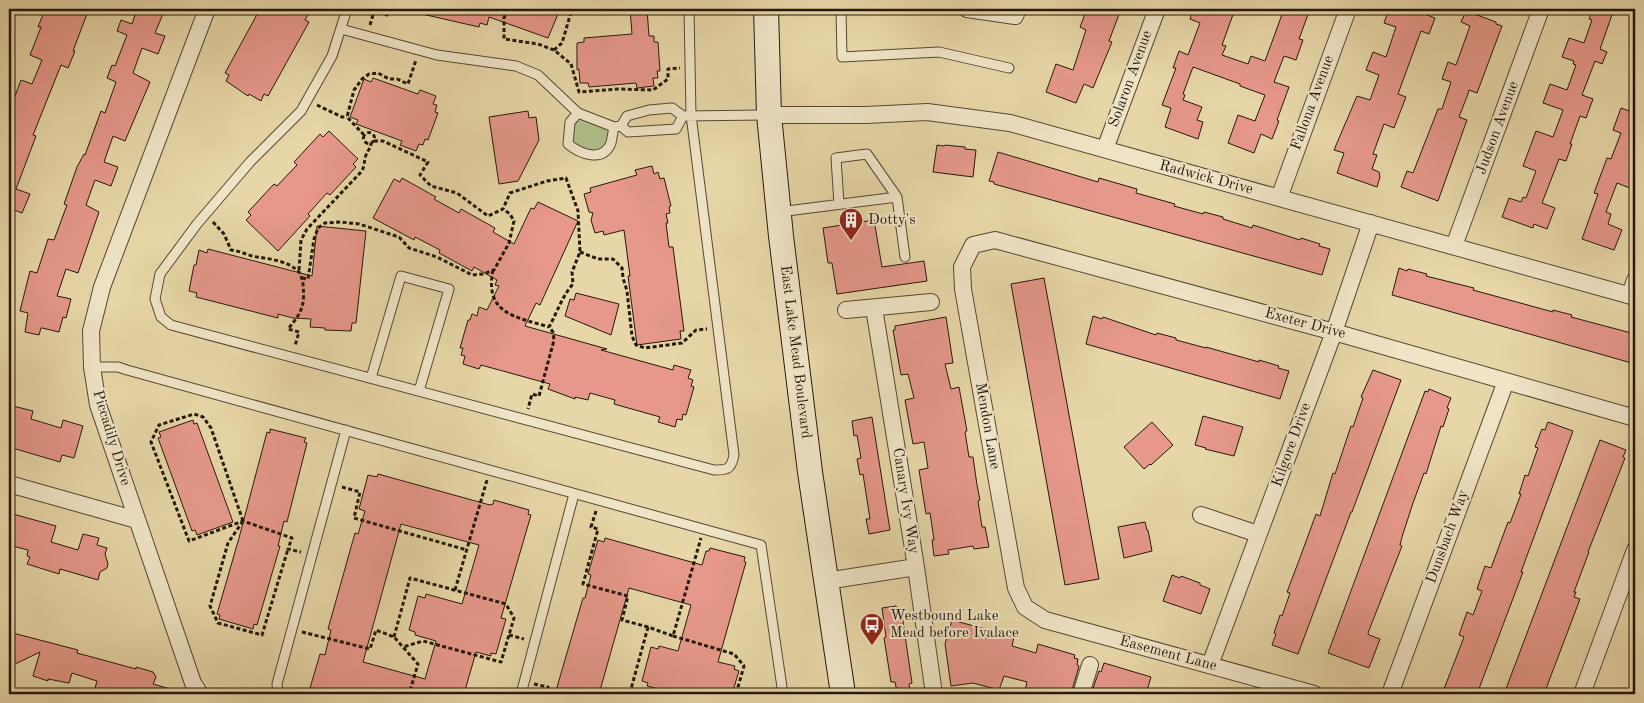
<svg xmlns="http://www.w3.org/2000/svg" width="1644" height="703" font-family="'Old Standard TT',serif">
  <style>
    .green { fill: #b0bf8c; stroke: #6a6c4c }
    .building { fill: #e6988a; stroke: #24190c; fill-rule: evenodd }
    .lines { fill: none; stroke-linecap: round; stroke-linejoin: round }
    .lane-casing { stroke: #554833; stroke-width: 11 }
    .street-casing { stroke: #554833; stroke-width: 18 }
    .secondary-casing { stroke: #24190c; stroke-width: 26 }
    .path { stroke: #24190c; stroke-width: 3; stroke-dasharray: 4 2.5; stroke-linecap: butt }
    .lane { stroke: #efe4c6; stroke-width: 9 }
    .street { stroke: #efe4c6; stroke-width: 16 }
    .secondary { stroke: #efe4c6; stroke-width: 24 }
    .labels { text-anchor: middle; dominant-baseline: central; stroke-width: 4; stroke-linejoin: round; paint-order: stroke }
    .street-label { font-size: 15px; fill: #24190c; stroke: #efe4c6 }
    .poi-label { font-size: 15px; fill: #24190c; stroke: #efe4c6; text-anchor: start }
  </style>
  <rect width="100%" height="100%" fill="#e7d6a7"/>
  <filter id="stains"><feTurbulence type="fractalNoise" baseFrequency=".004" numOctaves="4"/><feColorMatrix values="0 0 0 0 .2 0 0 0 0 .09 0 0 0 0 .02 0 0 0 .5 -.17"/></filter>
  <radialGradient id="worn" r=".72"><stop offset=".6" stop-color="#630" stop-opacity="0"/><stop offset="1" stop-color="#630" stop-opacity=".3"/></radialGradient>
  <!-- green -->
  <path class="green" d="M578,113L614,127L602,154L568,144V133Z"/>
  <!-- building -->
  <path class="building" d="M53,9H74L87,14L73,51H75L68,68L61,65L33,135L36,136L16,189L30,194L22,213L9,208V112L21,80L32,84L42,60L30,55L41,27H38L44,12L51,14Z
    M137,9H165L155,33L165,36L158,54L142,48L133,73L150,82L125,141L113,136L104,162L118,167L111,186L95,180L86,205L99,212L78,273L66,269L57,296L71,299L66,318L63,317L59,332L42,328H41L39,335L25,332L28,313L20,311L30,271L37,273L48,239L54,240L67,205L64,204L77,167L84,154L85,155L101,111L105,113L116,82L107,78L112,65L115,66L127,35L117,31L121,20L132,24Z
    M260,9H301L309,13L305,20L309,22L268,96L264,94L261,101L249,94L248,96L226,81L229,75L225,73Z
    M422,9H553L552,12L558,14L548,38L489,17L487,25L480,23L479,27L422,14Z
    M630,9H647L649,36H654V42H658L660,71H657L658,78H653L654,86L637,88L636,83L589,87L588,83H580L579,69L577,70V43L584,42V38L632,34Z
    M1087,9H1121L1109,41L1112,42L1093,88L1084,84L1076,103L1046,92L1056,64L1073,70L1086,30L1080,27Z
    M1194,9H1235L1222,45L1226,46L1222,55L1248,64L1251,56L1265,61L1284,9H1310L1299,39L1303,40L1296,60L1284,56L1274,82L1289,87L1277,120L1279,121L1272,139L1261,134L1254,153L1228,143L1238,115L1255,121L1265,95L1240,86V84L1193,67L1183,94L1185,95L1183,100L1202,107L1197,120L1203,122L1198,139L1165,127L1171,108L1162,105L1176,68H1173L1179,51L1188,55L1200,23L1190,19Z
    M1389,9H1430L1427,15L1435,18L1429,34L1421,31L1398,94L1406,97L1394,128L1384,124L1373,154L1377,155L1372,169L1379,172L1380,177L1377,187L1337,173L1344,153L1334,150L1357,96L1370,100L1379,75L1366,70L1373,52L1386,57L1396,27L1384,23Z
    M1593,9H1614L1600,49L1607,52L1602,64L1595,61L1582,95L1593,99L1586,118L1580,116L1570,144H1572L1566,161L1559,159L1542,203L1555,208L1547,229L1534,224L1533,228L1502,217L1509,198L1521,202L1523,197L1526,198L1536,171L1523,166L1536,131L1553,137L1563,110L1543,103L1550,84L1567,90L1576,65L1573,64L1574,61L1562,57L1569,38L1584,43L1592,20L1589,19Z
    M1466,11L1496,22V24L1502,26L1477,93L1469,90L1468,94L1459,117L1467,120L1438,201L1401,187L1407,171L1413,173L1438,109H1442L1451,82L1442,79L1448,62L1456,65L1470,26L1461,22Z
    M373,78L418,94L420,90L436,96L433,104L437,105L435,112L438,113L428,140L425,139L423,145L419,144L416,151L400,145L402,141L356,124L358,120L350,117L364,79L371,82Z
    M1621,108L1635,113V190L1617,183L1606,212L1611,214L1608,224L1622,230L1614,250L1582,239L1598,194L1594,193L1607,158L1611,159L1621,133L1613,130Z
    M528,111L529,118L536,117L539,140L518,181L499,184L489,117Z
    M329,131L358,159L353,164L356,167L330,195L327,193L308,214L310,216L278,251L246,220L251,215L248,212L274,184L277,186L297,165L294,162L320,134L323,137Z
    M937,145L944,146L945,145L965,147V149L976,150L973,177L933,172Z
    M998,152L1098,182L1099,178L1137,189L1136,193L1175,204L1174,206L1203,214L1204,212L1223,217V219L1252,228L1253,225L1300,240L1301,238L1320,244L1319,246L1330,249L1322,275L994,184V182L989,181Z
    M652,166L654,174L658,172L660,179L664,178L671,206L669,207L670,213L666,214L668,223H666L669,247H673L684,331H680L681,339L637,345L628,276H630L624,230L604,235L603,231L595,233L591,220L593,213L589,212L584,194L591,192L590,188L637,175L635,170Z
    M402,178L436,197L434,199L459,213L461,209L495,228L493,232L514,244L531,208L534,209L538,202L578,221L540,305L536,303L525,326L607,349L601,350L673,370L674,365L691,370L688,378L693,380L691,386L694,387L686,415L683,414L682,420L677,419L675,427L658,422L660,417L614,404L615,400L590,393L588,400L575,397V399L548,389L550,384L481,365L479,369L463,364L465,356L461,355L463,348H460L468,320H470L472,314L477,316L479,307L487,310L499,286L495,285L497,280L474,267L472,271L439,253L440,250L415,237L414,240L373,218L394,179L400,182Z
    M874,220L882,267L924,261L927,281L837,294L832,263H828L823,228Z
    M317,226L366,231L356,323H352L351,331L325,330V328L310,327L311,319L293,318L278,314V318L196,297L197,293L189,291L194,265H196L199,250L207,253L208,249L312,276Z
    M1399,268L1407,271L1408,269L1427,274L1426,276L1474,288L1473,290L1553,312V310L1572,315L1571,317L1635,334V364L1392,295Z
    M1044,278L1099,579L1065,585L1011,284Z
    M576,293L619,304L611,335L565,316L570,299L574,300Z
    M1093,316L1102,319L1103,317L1156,335L1157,333L1176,338V340L1206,348V347L1259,362V360L1279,366L1278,368L1289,371L1280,399L1086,344Z
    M946,317L953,363L945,364L951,389L959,387L967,431L965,432L969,457H973L977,485L980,500L978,501L982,527H985L989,547L974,549L973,546L948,550L949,554L934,556L932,540H934L930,513L926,514L919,470L928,468L924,442L913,444L905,400L914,398L908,374L901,375L893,330H895V326Z
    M1373,370L1401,380L1352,512H1351L1298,654L1272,645L1276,634L1274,633L1280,615L1282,616L1290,593L1287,592L1301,555L1316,514L1320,516L1333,473L1335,474L1351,426L1353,427L1363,398L1361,397Z
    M1429,389L1451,398L1447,408L1449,409L1443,427L1441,426L1426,474L1424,473L1413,503L1402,537L1400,545L1402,546L1368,633L1369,635L1380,639L1369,668L1328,653L1425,391L1428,392Z
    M13,406L33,411L31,419L61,428L63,420L83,426L74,458L62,455L60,462L9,447V422Z
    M1203,416L1243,427L1234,456L1205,449L1206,448L1195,445Z
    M872,417L890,530L869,534L866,519H870L863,474L860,475L857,459L861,458L857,435L854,436L852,421Z
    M193,420L194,424L197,423L233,522L197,535L195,530L192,531L158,438L161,437L159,432Z
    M1152,422L1173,445L1151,465L1150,464L1144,469L1124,447Z
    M1548,422L1573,431L1521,572H1523L1477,694H1458L1444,689L1464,637L1459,635L1467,612L1473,615L1482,591L1477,589L1485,566L1491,568L1508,522L1510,523L1521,494H1519L1525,475L1528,476L1538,448L1535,447L1542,429L1545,430Z
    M270,429L306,438L304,442L307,443L287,522L284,521L278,546H280L257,625L254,624L253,629L219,619L220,615L217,614L239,538L267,432L270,433Z
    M1600,440L1626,450L1623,457L1625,458L1588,552H1589L1574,592H1576L1574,597L1580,599L1544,694H1504Z
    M378,474L490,505L493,504L494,500L529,510L528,514L531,515L501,618L506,619L496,654L491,653V656L476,652L464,694H323L316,692V690L310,688L320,654L325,655L331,630L328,629L355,533L358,534L365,511L359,509L368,475L377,477ZM401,524L479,545L462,604L426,594L425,598L418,596L409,630L415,632V635L436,641L425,679L363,662Z
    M13,514L56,526L51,542L78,550L83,534L99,538L97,545L107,548L105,554L108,564L107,568L100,572L98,580L60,569L59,574L27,564L30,557L27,556L28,550L9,545V520L11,521Z
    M1145,522L1147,530H1148L1152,551L1124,558L1118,527Z
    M605,538L702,565L706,551H709L710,548L745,557L744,561L746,562L718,662L735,666L734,669L739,671L732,694H678L647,686L648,683L642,681L651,647L658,649L659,646L678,651L691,605L629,588L599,694H555L583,598H585L591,575L588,574L598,540L604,542Z
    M1172,575L1180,578L1181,576L1200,583V585L1210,589L1201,614L1163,601Z
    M896,606L897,608H901L912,683L909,684L910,690L897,692L895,682H891L884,638L886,637L882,608Z
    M952,620L1014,637L1012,646L1036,653L1038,644L1075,655L1074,658L1078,659L1077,665L1079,666L1071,694H1024L1027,682L1004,676L999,690L973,683L951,686L945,644Z
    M9,632L78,650L77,653L136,669V667L153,672L156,677L153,684L177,691L176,694H101L94,692L97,681L72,673L69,683L48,679V681L33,676L40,652L9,667Z
    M1104,663L1151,677L1146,694H1091L1099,671L1101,672Z"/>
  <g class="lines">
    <defs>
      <path id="lane" d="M347,9L332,56L301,111L250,162L197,224L160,274L155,299L161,317L171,325L714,470C727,470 731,470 734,455L691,115L689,9
        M841,9L842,57L939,52L1009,68
        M341,29L437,55L516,66L538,75L578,113L614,127L621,126
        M578,113L570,122L568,144C580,154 603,163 611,143C612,138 613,132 614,127
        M621,126L627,116L649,110L672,108L683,116L769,115
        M621,126L628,132L676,129L683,116
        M839,204L836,158L867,154L897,197
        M779,212L897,197L905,257
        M92,367H118L127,370L761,545L783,694
        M371,378L401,276L449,289L419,391
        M278,694L277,684L346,430
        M521,694L574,494"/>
      <path id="street" d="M967,9L1015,16L1018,9
        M769,115H866L927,112L1010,123L1635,297
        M1105,149L1157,9
        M1279,198L1348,9
        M1454,246L1541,9
        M1630,295L1635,280
        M874,308L916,567L934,694
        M846,310L931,302
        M9,484L137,520
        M1201,515L1258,534
        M826,581L916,567
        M1210,665L1334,332L1371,223
        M200,694L193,683L98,405L92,367L91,331L102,287L207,9
        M1081,694L1090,665
        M1314,694L1045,620L1025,607L1016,588L963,289L962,267L973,245L995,240L1334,332L1635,418
        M1390,694L1506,381
        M1582,694L1635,550"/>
      <path id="secondary" d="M766,9L769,115L781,236L810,472L843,694"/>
    </defs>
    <!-- lane casing -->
    <use href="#lane" class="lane-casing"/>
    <!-- street casing -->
    <use href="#street" class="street-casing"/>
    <!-- secondary casing -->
    <use href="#secondary" class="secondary-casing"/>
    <!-- path -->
    <path class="path" d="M507,9L504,18V39L538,44L554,50L571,64L579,92L618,89L653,90L668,79V69L680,68
      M370,25L374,11L387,15V9
      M554,50L562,43L572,9
      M317,105L342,117H347
      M363.5 138a5.5 5.5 0 1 1 11 0a5.5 5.5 0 1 1-11 0Z
      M364,135L347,117L354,90L362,79L369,74L378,73L389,79H397L408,84L416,60
      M374,141H383L428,162L420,175L431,186L457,193L488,216L503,209L510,193L547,181L566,178L578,211L580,252L572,272L573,284C562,296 557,313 549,327L553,332L554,340L539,396L532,394L528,409
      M213,222L224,234L231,250C241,251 249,256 257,257C271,259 286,261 297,270C301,273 302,279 303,284C305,306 302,312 288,329L299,332L295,346
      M580,252L598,259H613L622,268L623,278L627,291L632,336L636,345L645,348L682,343L696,330L707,329
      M299,270L301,240L307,229L362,171C365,164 364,160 366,155C368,149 371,149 371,143
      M493,270C484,314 516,317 549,327
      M302,278L308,279L314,239L318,228L325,223L341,222L359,224L399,237L409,248L437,257L472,275L483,274L494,270L509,243L514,221L510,214L503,209
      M342,487L360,492L354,518L467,550
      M596,511L591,527L598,529L583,584L628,596L622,620L648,627L673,636L701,538
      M243,521L211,428L203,417L194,414L159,425L151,442L189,541L243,521L292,538L288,549L301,552
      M243,521L228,543L210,606L218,623L262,635L288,549
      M455,590L487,480
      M648,627L631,689L650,694
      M302,632L370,649L376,630L394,637L418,664L409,694
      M509,635L524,639
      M673,636L734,654L744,666L736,694
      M394,637L410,578L506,604L514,618L501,662L423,641L403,647
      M534,684L548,687L549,694"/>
    <!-- lane -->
    <use href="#lane" class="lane"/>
    <!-- street -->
    <use href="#street" class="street"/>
    <!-- secondary -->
    <use href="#secondary" class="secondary"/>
  </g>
  <!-- icons -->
  <defs>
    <symbol id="building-pin" viewBox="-11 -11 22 30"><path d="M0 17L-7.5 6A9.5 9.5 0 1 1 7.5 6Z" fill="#8f2418" stroke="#efe4c6"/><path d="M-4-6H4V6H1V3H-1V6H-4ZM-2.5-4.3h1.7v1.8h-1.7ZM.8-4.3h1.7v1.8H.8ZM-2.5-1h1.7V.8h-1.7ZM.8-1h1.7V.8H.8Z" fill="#fff"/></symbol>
    <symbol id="bus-pin" viewBox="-11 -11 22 30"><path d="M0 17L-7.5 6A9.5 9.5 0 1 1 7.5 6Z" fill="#8f2418" stroke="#efe4c6"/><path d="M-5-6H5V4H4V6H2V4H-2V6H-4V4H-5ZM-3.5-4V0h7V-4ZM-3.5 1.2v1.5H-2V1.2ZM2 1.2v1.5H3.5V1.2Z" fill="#fff"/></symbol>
  </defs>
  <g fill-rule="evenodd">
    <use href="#building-pin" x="837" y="206" width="28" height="38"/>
    <use href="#bus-pin" x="858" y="611" width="28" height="38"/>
  </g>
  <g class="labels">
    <!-- street labels -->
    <g class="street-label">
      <text transform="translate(1131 79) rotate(-70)">Solaron Avenue</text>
      <text transform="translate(1313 103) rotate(-70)">Fallona Avenue</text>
      <text transform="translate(1498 128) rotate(-70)">Judson Avenue</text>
      <text transform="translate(1206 178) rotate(15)">Radwick Drive</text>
      <text transform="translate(1305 324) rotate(15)">Exeter Drive</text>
      <text transform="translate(795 352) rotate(83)">East Lake Mead Boulevard</text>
      <text transform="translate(987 426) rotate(80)">Mendon Lane</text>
      <text transform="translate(111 438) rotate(73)">Piccadily Drive</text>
      <text transform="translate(1292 445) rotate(-70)">Kilgore Drive</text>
      <text transform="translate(905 501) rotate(81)">Canary Ivy Way</text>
      <text transform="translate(1448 537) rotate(-70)">Dunsbach Way</text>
      <text transform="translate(1168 654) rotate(15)">Easement Lane</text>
    </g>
    <!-- poi labels -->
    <g class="poi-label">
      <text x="868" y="220">Dotty's</text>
      <text x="890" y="616">Westbound Lake<tspan x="890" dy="17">Mead before Ivalace</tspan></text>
    </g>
  </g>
  <!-- margin -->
  <rect width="1644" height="703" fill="none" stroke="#e7d6a7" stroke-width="30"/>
  <rect x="10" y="10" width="1624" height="683" fill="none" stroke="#24190c" stroke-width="2.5"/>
  <rect x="15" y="15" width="1614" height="673" fill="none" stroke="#24190c"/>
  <rect width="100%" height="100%" filter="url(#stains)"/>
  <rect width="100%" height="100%" fill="url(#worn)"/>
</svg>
